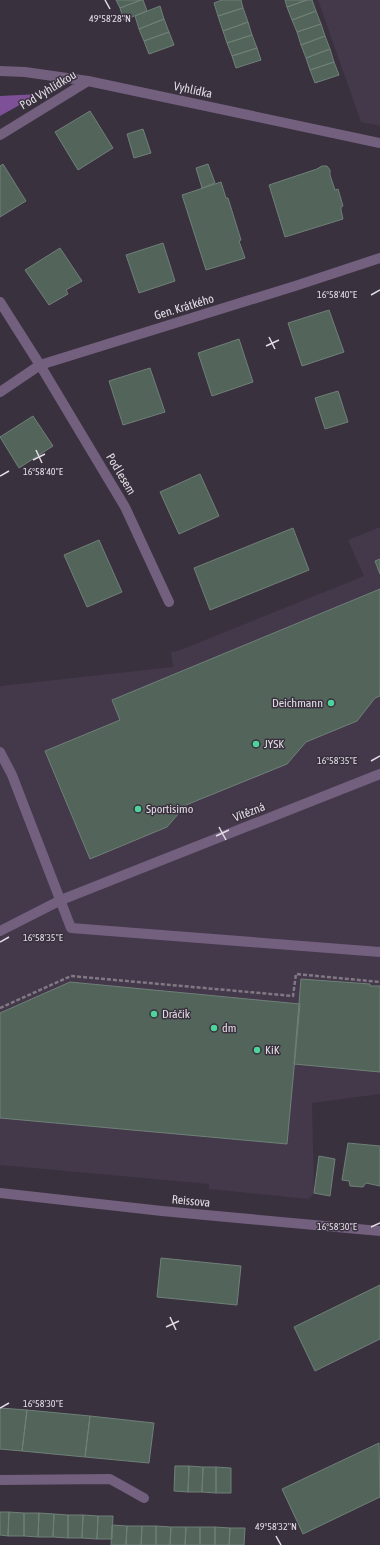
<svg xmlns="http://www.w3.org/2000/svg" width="380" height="1545" font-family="'Asap Condensed',sans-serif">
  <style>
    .built { fill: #44384b }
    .forest { fill: #7e5097 }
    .building { fill: #53645b; stroke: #6f8077 }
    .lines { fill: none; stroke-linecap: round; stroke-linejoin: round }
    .path { stroke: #807984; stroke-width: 2.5; stroke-dasharray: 4 2; stroke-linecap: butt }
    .minor { stroke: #735f7e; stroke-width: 10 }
    .ticks { fill: none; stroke: #e1dce4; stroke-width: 1.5 }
    .poi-dot { fill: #4cd49b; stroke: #39313e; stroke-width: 1.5 }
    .labels { text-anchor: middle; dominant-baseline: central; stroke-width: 3; stroke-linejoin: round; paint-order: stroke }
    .street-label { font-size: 12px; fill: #e1dce4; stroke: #39313e }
    .poi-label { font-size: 12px; fill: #e1dce4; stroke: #39313e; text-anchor: start }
    .ticks-label { font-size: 10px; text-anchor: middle; fill: #e1dce4; stroke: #39313e; stroke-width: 3; stroke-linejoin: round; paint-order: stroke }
  </style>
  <rect width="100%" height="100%" fill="#39313e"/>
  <!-- built -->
  <path class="built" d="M318,0H380V126L361,122Z
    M380,527V1094L312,1103L314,1194L308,1199L209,1189V1184L0,1165V686L173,667L171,652L178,651L364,576L348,540Z"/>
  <!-- forest -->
  <path class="forest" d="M39,94L0,116V96Z"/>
  <!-- building -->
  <path class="building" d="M116,0H141L120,8Z
    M141,0H143L147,11L124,20L120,8Z
    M222,0H241L243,8L218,16L214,3Z
    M285,0H307L287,7Z
    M307,0H312L316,11L292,20L287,7Z
    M160,6L164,19L139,29L135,16Z
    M243,8L248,22L223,31L218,16Z
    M316,11L321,24L297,32L292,20Z
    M164,19L169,32L144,41L139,29Z
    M248,22L252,35L227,43L223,31Z
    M321,24L325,36L301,45L297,32Z
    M169,32L174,45L149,54L144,41Z
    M252,35L257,48L232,56L227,43Z
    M325,36L330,49L306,58L301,45Z
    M257,48L261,60L236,68L232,56Z
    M330,49L334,62L310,70L306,58Z
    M334,62L339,75L315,83L310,70Z
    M90,111L113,148L78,170L55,132Z
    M143,129L151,153L134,158L127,134Z
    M3,164L26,201L0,217V166Z
    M208,164L215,183L202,188L196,168Z
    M322,166H327L330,170V175L335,190L338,189L343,206L341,207V210L343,219L285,237L269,185L317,169Z
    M221,182L226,198H228L241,240L239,241L245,258L206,270L182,195Z
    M163,243L175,281L139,293L126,255Z
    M60,248L82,281L66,290L68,294L49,305L25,270Z
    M329,310L344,352L302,366L288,323Z
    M239,339L253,382L212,396L198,353Z
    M150,368L165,412L123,425L109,381Z
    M338,391L348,422L325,429L315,398Z
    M33,416L53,446L19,468L0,437Z
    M200,474L219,516L179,534L160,492Z
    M293,528L309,570L210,610L194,568Z
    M99,540L122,592L87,607L64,555Z
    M380,559V574L375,561Z
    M380,589V696L375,698L357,721L306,742L287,764L186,805L167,827L90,859L45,751L120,720L112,700Z
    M301,979L370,984V986H380V1072L294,1064Z
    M70,982L300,1004L287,1144L0,1118V1013Z
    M348,1143L380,1146V1186L366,1183L363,1187L350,1186L349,1181L342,1180Z
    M319,1156L335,1159L330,1196L314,1193Z
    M161,1258L241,1266L237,1305L157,1297Z
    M380,1285V1339L315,1371L294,1327Z
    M0,1408L27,1410L22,1451L0,1449Z
    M27,1410L90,1416L85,1457L22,1451Z
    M90,1416L154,1423L149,1463L85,1457Z
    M379,1443L380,1497L303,1534L282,1489Z
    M175,1466H189L188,1492L174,1491Z
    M189,1466L203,1467L202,1492H188Z
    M203,1467H216V1493L202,1492Z
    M216,1467L231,1468V1493H216Z
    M0,1512H9L8,1536L0,1535Z
    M9,1512L24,1513V1536H8Z
    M24,1513H39L38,1537L24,1536Z
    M39,1513L54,1514L53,1537H38Z
    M54,1514L68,1515V1538L53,1537Z
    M68,1515H83L82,1538H68Z
    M83,1515L98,1516L97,1539L82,1538Z
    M98,1516H113L112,1539H97Z
    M112,1525L127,1526L126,1545H111Z
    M127,1526H142L141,1545H126Z
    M142,1526H156V1545H141Z
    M156,1526L171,1527L170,1545H156Z
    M171,1527H186L185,1545H170Z
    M186,1527H200V1545H185Z
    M200,1527H215V1545H200Z
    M215,1527L230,1528L229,1545H215Z
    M230,1528H245L244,1545H229Z"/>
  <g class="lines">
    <!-- path -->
    <path class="path" d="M0,1008L71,976L293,996L296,974L380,982"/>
    <!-- minor -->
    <path class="minor" d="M0,71L25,72L88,81L380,143
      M0,135L88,81
      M0,302L40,365L125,507L169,602
      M0,392L40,365L295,286L380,258
      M0,752L12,775L71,928L380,952
      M0,931L61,900L380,774
      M0,1193L162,1211L380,1231
      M0,1480L110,1479L144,1498"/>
  </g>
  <!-- ticks -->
  <path class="ticks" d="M105,0L110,9M371,295L380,290M269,337L275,349M266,346L279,340M36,450L42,463M33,460L45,454M0,476L9,471M371,761L380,756M219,827L226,840M216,836L229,830M0,942L9,937M371,1227L380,1223M170,1317L176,1330M166,1327L179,1321M0,1408L9,1403M276,1536L281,1545"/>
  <!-- markers -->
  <g class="poi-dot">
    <circle cx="331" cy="703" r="4"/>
    <circle cx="256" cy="744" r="4"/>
    <circle cx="138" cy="809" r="4"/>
    <circle cx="154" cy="1014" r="4"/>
    <circle cx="214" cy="1028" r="4"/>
    <circle cx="257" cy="1050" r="4"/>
  </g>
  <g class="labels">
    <!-- street labels -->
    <g class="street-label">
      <text transform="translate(48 90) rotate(-31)">Pod Vyhlídkou</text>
      <text transform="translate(193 90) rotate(12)">Vyhlídka</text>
      <text transform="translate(184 307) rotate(-17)">Gen. Krátkého</text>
      <text transform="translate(121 474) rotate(59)">Pod lesem</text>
      <text transform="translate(249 812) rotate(-21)">Vítězná</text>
      <text transform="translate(191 1201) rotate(5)">Reissova</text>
    </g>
    <!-- poi labels -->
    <g class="poi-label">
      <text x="323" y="703" text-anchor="end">Deichmann</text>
      <text x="264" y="744">JYSK</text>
      <text x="146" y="809">Sportisimo</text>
      <text x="162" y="1014">Dráčik</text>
      <text x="222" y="1028">dm</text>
      <text x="265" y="1050">KiK</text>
    </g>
  </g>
  <g class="ticks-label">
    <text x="110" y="22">49°58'28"N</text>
    <text x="337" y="298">16°58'40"E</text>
    <text x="43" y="475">16°58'40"E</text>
    <text x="337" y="764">16°58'35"E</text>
    <text x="43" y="941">16°58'35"E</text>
    <text x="337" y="1230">16°58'30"E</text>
    <text x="43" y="1407">16°58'30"E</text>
    <text x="276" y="1530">49°58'32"N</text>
  </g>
</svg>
